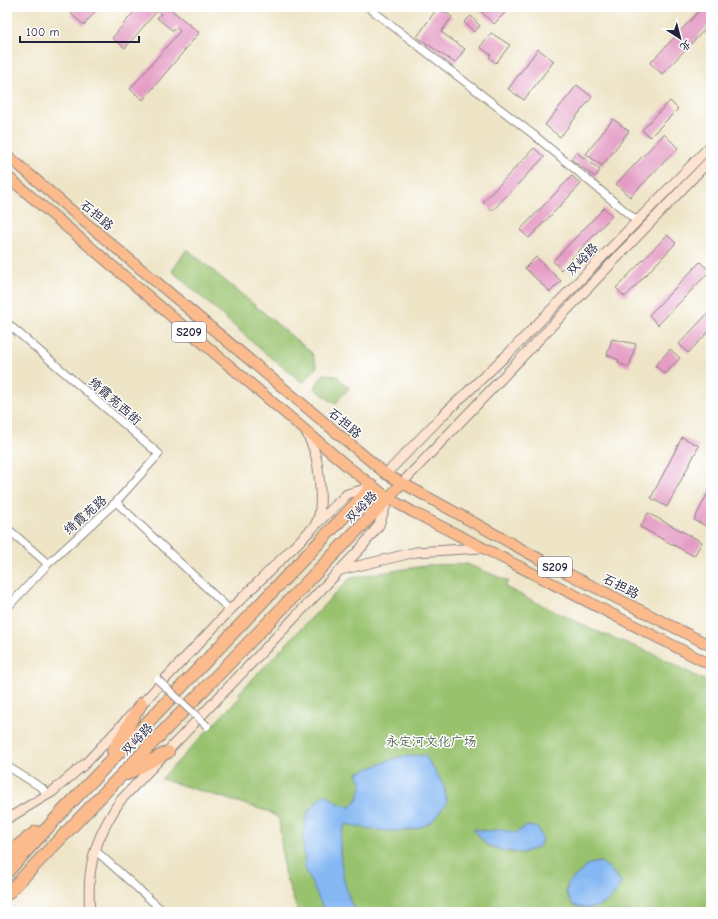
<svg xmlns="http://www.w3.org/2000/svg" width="718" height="919" font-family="'Comic Neue','LXGW WenKai TC',sans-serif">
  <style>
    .green { fill: #99c26e; stroke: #5e7254 }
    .water { fill: #85b8f3; stroke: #546d97 }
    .building { fill: #e49bc4 }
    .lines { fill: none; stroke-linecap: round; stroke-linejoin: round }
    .street-casing { stroke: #888380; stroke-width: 9 }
    .secondary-casing { stroke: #888380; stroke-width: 11 }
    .primary-casing { stroke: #888380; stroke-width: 12 }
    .highway-casing { stroke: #888380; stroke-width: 14 }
    .street { stroke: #fff; stroke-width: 7 }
    .secondary { stroke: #fde4d1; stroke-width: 9 }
    .primary { stroke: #fbbb8d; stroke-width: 10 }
    .highway { stroke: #fbbb8d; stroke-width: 12 }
    .street-bridge-casing { stroke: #888380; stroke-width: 9; stroke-linecap: butt }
    .street-bridge { stroke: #fff; stroke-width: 7 }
    .labels { text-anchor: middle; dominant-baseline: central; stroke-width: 3; stroke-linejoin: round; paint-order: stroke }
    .shield { fill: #fff; stroke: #646476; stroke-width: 1 }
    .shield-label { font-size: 12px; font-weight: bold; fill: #22223b }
    .street-label { font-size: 13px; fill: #22223b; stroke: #fff }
    .park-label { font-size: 13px; fill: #52624f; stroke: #fff }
  </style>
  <rect width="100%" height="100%" fill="#fff"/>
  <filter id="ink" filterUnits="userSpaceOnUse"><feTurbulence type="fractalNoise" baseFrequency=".025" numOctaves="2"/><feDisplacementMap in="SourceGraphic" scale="8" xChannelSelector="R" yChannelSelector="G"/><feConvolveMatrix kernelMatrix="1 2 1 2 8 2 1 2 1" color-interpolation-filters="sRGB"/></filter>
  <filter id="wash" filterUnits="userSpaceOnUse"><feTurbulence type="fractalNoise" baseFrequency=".012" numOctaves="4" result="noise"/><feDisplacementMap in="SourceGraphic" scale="16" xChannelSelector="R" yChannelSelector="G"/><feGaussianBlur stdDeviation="0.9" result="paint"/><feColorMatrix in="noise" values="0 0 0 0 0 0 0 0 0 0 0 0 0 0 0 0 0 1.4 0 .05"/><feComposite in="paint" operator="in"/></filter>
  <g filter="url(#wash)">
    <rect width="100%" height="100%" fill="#eee4c6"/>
    <!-- green -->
    <path class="green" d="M187,249L312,353L317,367L303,383L265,353L172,271Z
      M324,374L337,376L349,388L335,404L314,388Z
      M467,564L508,581L505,587L593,630L654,654L711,684V912H298L284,872L279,819L270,812L161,779L241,696L239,693L350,578L430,565Z"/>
    <!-- water -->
    <path class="water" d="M425,755L444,786L447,803C442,808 438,815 433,820C410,839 371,829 345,824C344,828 342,832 341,836C337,852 346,900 356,912H327L321,904L305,868L303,835L308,812L325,793L337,803L351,807L358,798L362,784L357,773L399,757Z
      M527,826L538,828L542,839L539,847L522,853L504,851L487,845L473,829L489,831L501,829L515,833Z
      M601,862L610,869L621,883C611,904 595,913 573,905L566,893L568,883L589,864Z"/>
    <g id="blocks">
      <!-- building -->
      <path class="building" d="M78,7H99L84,25L71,14Z
        M138,7H168L199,33L143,100L130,89L180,31L176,27L173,31L157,18L161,14L157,11L125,48L112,38Z
        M438,7L452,17L441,32L465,49L455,63L417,37Z
        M476,7H511L494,24Z
        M703,7H707L711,11V23L662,74L650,63Z
        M471,16L480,26L474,32L464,22Z
        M491,33L510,45L496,63L489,57L491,55L480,47Z
        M538,49L554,61L524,100L508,89Z
        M577,85L592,97L560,137L545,125Z
        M670,101L678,109L650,137L642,130Z
        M613,119L629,131L602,166L586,154Z
        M664,134L678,148L630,197L616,184Z
        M534,148L544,157L492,211L483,202Z
        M576,152L600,170L595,177L571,159Z
        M572,176L581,184L529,238L520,230Z
        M604,208L612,216L561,270L553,261Z
        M667,235L676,243L625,297L616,288Z
        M536,257L561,281L550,292L525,268Z
        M700,262L710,271L658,325L649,315Z
        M711,310V329L688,353L679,344Z
        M612,339L636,344L629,367L618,363L619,360L607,355Z
        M670,349L680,358L665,374L655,366Z
        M682,437L699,446L667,507L651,498Z
        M711,487V522L708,527L694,520Z
        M648,513L702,542L694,556L640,527Z"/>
    </g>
  </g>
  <g filter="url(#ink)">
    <use href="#blocks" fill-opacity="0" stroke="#888380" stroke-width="1"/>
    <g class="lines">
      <defs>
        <path id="street" d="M368,7L534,135L637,221
          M7,323L159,454L116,502
          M7,528L48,564L116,502L230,610
          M7,608L48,564
          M7,766L42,788L48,795
          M95,850L164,912"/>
        <path id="secondary" d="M306,431C309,439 314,448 316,457C319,471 324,511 316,523
          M386,474L442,416L513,349L711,145
          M402,483L711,159
          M341,570L416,552L481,548
          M7,819L52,792L87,762L230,610L347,494L372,487
          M90,912C86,866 95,839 120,801L361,548L379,525L388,499"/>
        <path id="primary" d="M7,155L86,223L386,474L543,561L711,646
          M7,176L347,466L388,498L413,512L711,665
          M388,498L402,483"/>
        <path id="highway" d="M113,751L141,704
          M127,774L168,752
          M7,854L36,832
          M7,872L61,813L372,487
          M7,894L388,498"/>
      </defs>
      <!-- street casing -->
      <use href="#street" class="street-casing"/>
      <!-- secondary casing -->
      <use href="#secondary" class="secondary-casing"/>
      <!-- primary casing -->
      <use href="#primary" class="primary-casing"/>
      <!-- highway casing -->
      <use href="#highway" class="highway-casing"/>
      <!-- street -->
      <use href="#street" class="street"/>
      <!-- secondary -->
      <use href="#secondary" class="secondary"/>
      <!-- primary -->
      <use href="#primary" class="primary"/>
      <!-- highway -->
      <use href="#highway" class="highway"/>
      <defs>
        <path id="street-bridge" d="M158,680L207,726"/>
      </defs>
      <!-- street-bridge casing -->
      <use href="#street-bridge" class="street-bridge-casing"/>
      <!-- street-bridge -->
      <use href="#street-bridge" class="street-bridge"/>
    </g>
  </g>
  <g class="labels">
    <!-- shield labels -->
    <g class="shield">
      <rect x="172" y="322" width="34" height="20" rx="3"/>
      <rect x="538" y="557" width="34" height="20" rx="3"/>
    </g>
    <g class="shield-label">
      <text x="189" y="332">S209</text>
      <text x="555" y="567">S209</text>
    </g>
    <!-- street labels -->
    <g class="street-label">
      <text transform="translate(97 215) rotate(40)">石担路</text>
      <text transform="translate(582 259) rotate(-46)">双峪路</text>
      <text transform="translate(115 401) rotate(41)">绮霞苑西街</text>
      <text transform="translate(345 423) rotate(40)">石担路</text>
      <text transform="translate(361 507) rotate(-45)">双峪路</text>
      <text transform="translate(85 515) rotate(-41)">绮霞苑路</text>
      <text transform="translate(621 586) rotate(27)">石担路</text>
      <text transform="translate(137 739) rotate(-46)">双峪路</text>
    </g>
    <!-- park labels -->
    <g class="park-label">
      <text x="431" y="741">永定河文化广场</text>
    </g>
  </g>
  <!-- margin -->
  <rect width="718" height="919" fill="none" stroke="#fff" stroke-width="24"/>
  <!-- north arrow -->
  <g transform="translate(680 38) rotate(144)" stroke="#ffffff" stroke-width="3" paint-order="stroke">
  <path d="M0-3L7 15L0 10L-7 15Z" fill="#22223b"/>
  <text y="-6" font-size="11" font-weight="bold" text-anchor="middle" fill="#22223b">北</text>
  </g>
  <!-- scale -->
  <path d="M20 36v6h119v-6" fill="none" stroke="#22223b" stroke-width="2"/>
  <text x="26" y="36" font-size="12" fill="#22223b" stroke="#ffffff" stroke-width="3" paint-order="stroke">100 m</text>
</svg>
